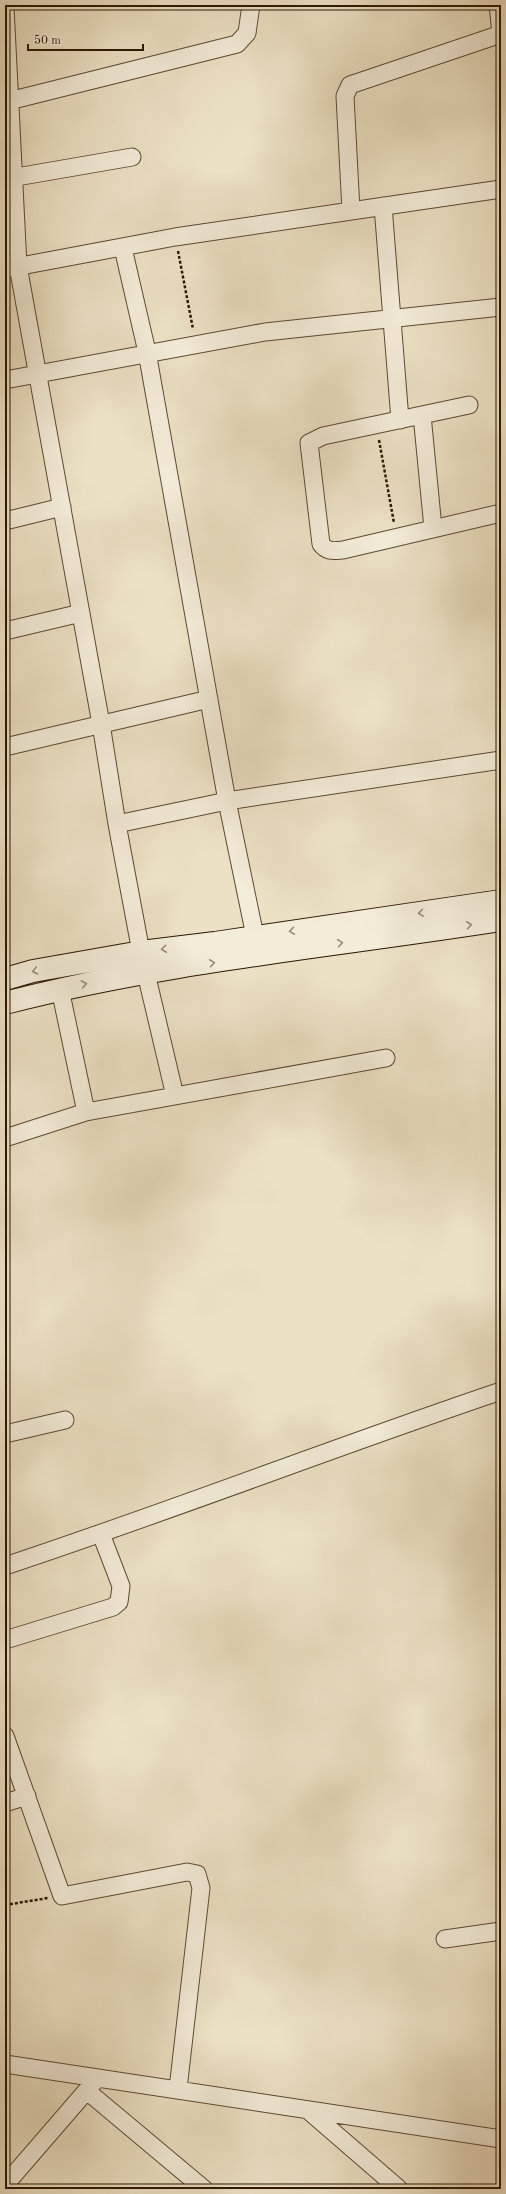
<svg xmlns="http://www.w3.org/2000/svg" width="506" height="2194" font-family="'Old Standard TT',serif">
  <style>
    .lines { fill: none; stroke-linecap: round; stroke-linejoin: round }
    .minor-casing { stroke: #5b4a33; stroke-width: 19 }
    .secondary-casing { stroke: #2b1703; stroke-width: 24 }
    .path { stroke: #2b1703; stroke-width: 2.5; stroke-dasharray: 3 2; stroke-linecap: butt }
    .minor { stroke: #f3ecd9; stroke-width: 17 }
    .secondary { stroke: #f3ecd9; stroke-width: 22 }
    .oneway { stroke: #998c79 }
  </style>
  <rect width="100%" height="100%" fill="#ece1c4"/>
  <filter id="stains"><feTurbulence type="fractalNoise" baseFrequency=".005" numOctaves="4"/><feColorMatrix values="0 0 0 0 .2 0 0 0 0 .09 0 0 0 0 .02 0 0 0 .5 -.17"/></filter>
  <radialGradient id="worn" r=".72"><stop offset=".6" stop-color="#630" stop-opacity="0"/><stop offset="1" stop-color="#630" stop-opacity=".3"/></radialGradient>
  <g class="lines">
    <defs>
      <path id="minor" d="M498,5L501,34
        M5,7L18,266L101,724L117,824L141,952L175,1096L86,1112L5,1138
        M9,101L237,44L247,33L251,5
        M5,179L132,157
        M383,206L400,420
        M351,211L501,189
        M123,248L147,352L227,801L255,936
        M5,269L175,237L351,211L345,96L350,85L501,34
        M5,380L265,332L501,307
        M469,405L323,436L309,443L321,544C327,552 333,551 343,550L501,513
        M422,415L433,528
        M5,521L62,507
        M5,631L81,613
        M5,747L209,699
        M117,824L227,801L501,760
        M60,989L86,1112
        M175,1096L386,1058
        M5,1434L65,1420
        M5,1566C171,1511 335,1447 501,1391
        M5,1640L113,1607L119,1602L121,1586L101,1534
        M5,1736L62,1896L187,1872L197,1874L201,1888L178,2089
        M5,1803L27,1796
        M445,1939L501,1931
        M5,2064L501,2139
        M87,2091L204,2189
        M309,2111L399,2189
        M5,2185L94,2082"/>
      <path id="secondary" d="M5,979L33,971L141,952L215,943L501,901
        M5,1003C167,961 336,946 501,920"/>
    </defs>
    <!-- minor casing -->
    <use href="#minor" class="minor-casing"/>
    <!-- secondary casing -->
    <use href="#secondary" class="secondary-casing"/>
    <!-- path -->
    <path class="path" d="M178,251L193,329
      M379,440L394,523
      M5,1905L48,1898"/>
    <!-- minor -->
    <use href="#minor" class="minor"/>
    <!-- secondary -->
    <use href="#secondary" class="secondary"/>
  </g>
  <!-- one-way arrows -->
  <defs><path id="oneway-chevron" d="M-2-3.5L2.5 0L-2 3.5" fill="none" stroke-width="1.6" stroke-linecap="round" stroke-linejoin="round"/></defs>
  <g class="oneway">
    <use href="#oneway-chevron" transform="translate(421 913) rotate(172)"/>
    <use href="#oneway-chevron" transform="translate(469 925) rotate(-8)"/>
    <use href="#oneway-chevron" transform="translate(292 931) rotate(172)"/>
    <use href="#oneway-chevron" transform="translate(340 943) rotate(-8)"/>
    <use href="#oneway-chevron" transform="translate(164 949) rotate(174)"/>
    <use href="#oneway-chevron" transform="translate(212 963) rotate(-8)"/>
    <use href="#oneway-chevron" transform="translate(35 971) rotate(168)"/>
    <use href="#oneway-chevron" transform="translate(84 984) rotate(-11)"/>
  </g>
  <!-- margin -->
  <rect width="506" height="2194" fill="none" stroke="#ece1c4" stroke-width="20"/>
  <rect x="6" y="6" width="494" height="2182" fill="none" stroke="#2b1703" stroke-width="2"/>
  <rect x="10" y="10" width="486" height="2174" fill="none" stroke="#2b1703"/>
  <!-- scale -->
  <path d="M28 44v6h115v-6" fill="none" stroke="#2b1703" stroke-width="2"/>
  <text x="34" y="44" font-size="12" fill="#2b1703" stroke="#f3ecd9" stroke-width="3" paint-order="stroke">50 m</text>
  <rect width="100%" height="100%" filter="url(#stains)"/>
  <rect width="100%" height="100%" fill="url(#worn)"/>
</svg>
